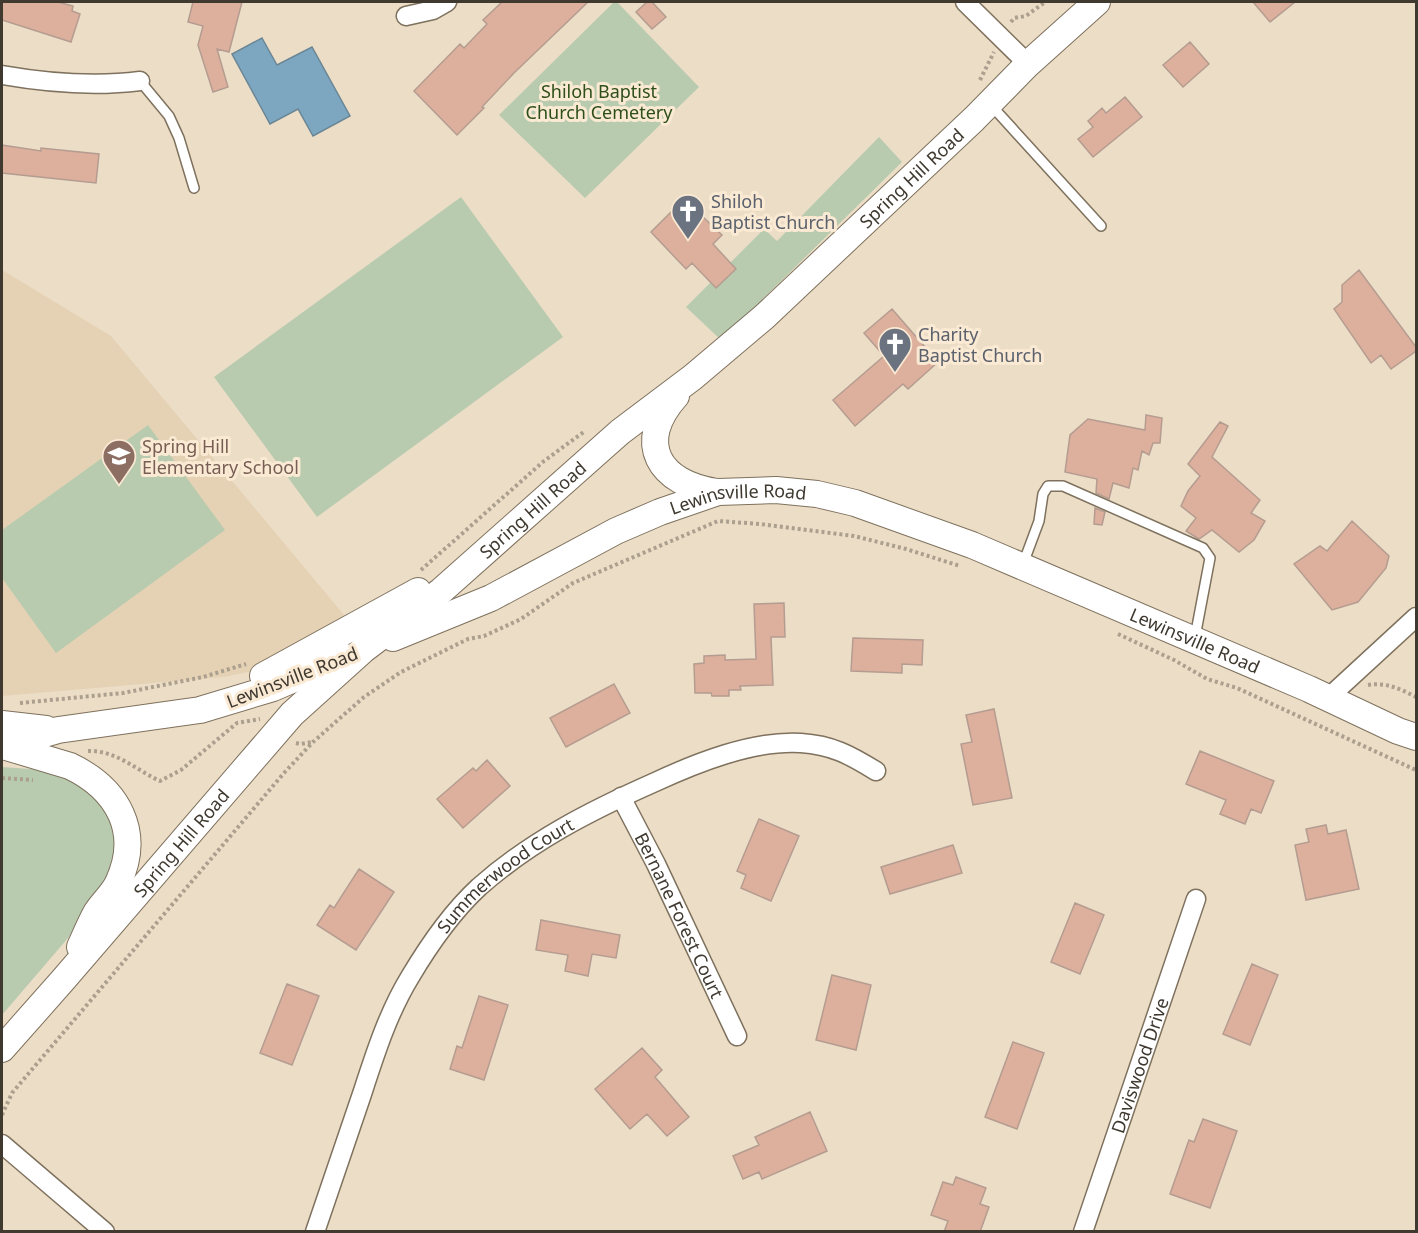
<svg xmlns="http://www.w3.org/2000/svg" width="1418" height="1233" font-family="'Noto Sans',sans-serif">
  <style>
    .built { fill: #e5d2b5 }
    .green { fill: #b8cbaf }
    .water { fill: #7da7c0; stroke: #6a8695; stroke-width: 1.5 }
    .building { fill: #dcb09c; stroke: #b59c91; stroke-width: 1.5 }
    .lines { fill: none; stroke-linecap: round; stroke-linejoin: round }
    .service-casing { stroke: #7e715d; stroke-width: 12 }
    .minor-casing { stroke: #7e715d; stroke-width: 21 }
    .secondary-casing { stroke: #7e715d; stroke-width: 28 }
    .path { stroke: #ab9f8e; stroke-width: 4; stroke-dasharray: 3 3; stroke-linecap: butt }
    .service { stroke: #fff; stroke-width: 9 }
    .minor { stroke: #fff; stroke-width: 18 }
    .secondary { stroke: #fff; stroke-width: 26 }
    .labels { text-anchor: middle; dominant-baseline: central; stroke-width: 6; stroke-linejoin: round; paint-order: stroke }
    .park-label { font-size: 18px; fill: #2e4f1a; stroke: #faead4 }
    .street-label { font-size: 18px; fill: #3f3930; stroke: #faead4 }
    .worship-label { font-size: 18px; fill: #5b616d; stroke: #faead4; text-anchor: start }
    .education-label { font-size: 18px; fill: #785e54; stroke: #faead4; text-anchor: start }
  </style>
  <rect width="100%" height="100%" fill="#ecddc7"/>
  <!-- built -->
  <path class="built" d="M2,270L111,336L360,634L272,667L224,677L2,696Z"/>
  <!-- green -->
  <path class="green" d="M614,2H617L699,87L585,198L499,115Z
    M879,137L902,162L721,340L686,307L764,229L777,241Z
    M461,197L563,337L317,517L214,377Z
    M148,425L225,530L56,653L2,578V530Z
    M2,767L45,770L65,774L107,803L120,846L104,896L2,1015Z"/>
  <!-- water -->
  <path class="water" d="M262,38L277,65L312,47L350,116L313,136L298,109L270,124L232,54Z"/>
  <!-- building -->
  <path class="building" d="M2,2H58L73,6L72,11L80,14L71,42L2,20Z
    M193,2H242L229,52L217,49L228,87L213,92L198,45L203,26L188,22Z
    M502,2H588L514,73L482,107L484,108L457,135L414,91L460,44L464,48L487,24L483,20Z
    M647,2H652L666,17L652,29L636,12Z
    M1253,2H1295L1270,22Z
    M1190,42L1209,64L1183,87L1163,65Z
    M1125,97L1142,117L1093,157L1078,139L1093,127L1088,121L1102,108L1106,113Z
    M2,145L41,151V148L99,154L96,183L2,173Z
    M684,199L722,235L713,244L736,269L716,288L692,263L686,269L651,232Z
    M1359,270L1416,347V351L1391,369L1381,355L1371,363L1334,309L1342,302V285Z
    M892,309L938,362L908,389L903,384L855,426L833,400L884,356L864,333Z
    M1146,415L1162,418L1160,443H1153L1149,455L1142,451L1138,470L1133,468L1129,488L1113,483L1109,499L1096,493L1097,479L1065,472L1070,435L1088,419L1145,430Z
    M1220,422L1228,426L1212,457L1260,500L1251,513L1265,521L1254,540L1239,552L1212,530L1199,539L1186,531L1196,518L1181,506L1188,491L1200,476L1188,464Z
    M1095,508L1105,512L1102,525L1094,524Z
    M1352,521L1389,556L1386,568L1358,602L1332,610L1294,564L1320,546L1327,551Z
    M784,603L785,637H771L773,685L740,686L741,690H729V696H712L711,693H695L694,664L704,663V656L725,655V660L756,659L754,604Z
    M853,638L923,640L922,665L902,664V673L851,671Z
    M614,684L630,713L566,747L550,718Z
    M994,709L1012,798L973,805L961,744L972,742L966,715Z
    M1200,751L1274,781L1261,813L1251,809L1245,824L1220,814L1226,800L1186,784Z
    M487,760L510,786L463,828L437,799L473,768L476,771Z
    M759,819L799,836L771,901L741,888L746,875L737,871Z
    M1326,825L1328,834L1346,830L1359,889L1306,900L1295,845L1309,842L1306,829Z
    M953,845L962,873L890,894L881,867Z
    M359,869L394,892L356,950L317,925L330,905L334,908Z
    M1075,903L1104,915L1080,974L1051,962Z
    M541,920L620,935L616,958L592,954L588,976L565,971L568,955L536,950Z
    M1252,964L1278,975L1250,1045L1223,1034Z
    M832,975L871,985L856,1050L816,1040Z
    M287,984L319,996L292,1065L260,1053Z
    M479,996L508,1005L484,1080L450,1069L457,1046L462,1048Z
    M1013,1042L1044,1053L1017,1129L985,1117Z
    M642,1048L662,1070L655,1077L689,1117L667,1136L647,1114L630,1129L595,1089Z
    M810,1112L827,1151L762,1179L759,1172L743,1179L733,1156L759,1145L755,1137Z
    M1203,1119L1237,1131L1210,1208L1170,1194L1189,1140L1194,1142Z
    M956,1177L986,1188L980,1204L989,1207L980,1232H944L948,1221L931,1215L943,1182L953,1185Z"/>
  <g class="lines">
    <defs>
      <path id="service" d="M140,81L169,116L179,138L194,188
        M990,104L1101,226
        M1023,564L1039,521L1043,494L1048,486H1063L1203,548L1210,558L1195,637"/>
      <g id="minor">
        <path d="M965,2L1028,64"/>
        <path d="M406,16L433,10L447,2"/>
        <path d="M2,75C48,83 93,87 140,81"/>
        <path d="M1328,698L1416,617"/>
        <path id="s1" d="M621,797L656,864L737,1036"/>
        <path d="M2,1144L105,1232"/>
        <path id="s2" d="M315,1232C331,1186 346,1140 362,1094C375,1054 388,1013 410,977C429,945 452,912 479,887C531,841 590,811 653,783C696,763 753,740 801,743C832,745 850,755 876,771"/>
        <path id="s3" d="M1083,1232L1196,899"/>
      </g>
      <g id="secondary">
        <path d="M676,396C634,443 659,484 717,492"/>
        <path id="s4" d="M393,638L491,598L616,531L660,512L718,492L776,490L817,494L855,503L972,545L1309,689L1398,731L1416,737"/>
        <path d="M263,676L418,591"/>
        <path d="M2,724L46,729"/>
        <path d="M2,746L58,730L200,710L273,688L345,657"/>
        <path d="M3,746L70,766C118,789 142,832 118,883C113,894 102,903 96,913C90,924 85,936 80,947"/>
        <path id="s5" d="M2,1049L63,980L292,714L363,650L441,591L620,432L693,377L764,317L974,119L1028,64L1097,2"/>
      </g>
    </defs>
    <!-- service casing -->
    <use href="#service" class="service-casing"/>
    <!-- minor casing -->
    <use href="#minor" class="minor-casing"/>
    <!-- secondary casing -->
    <use href="#secondary" class="secondary-casing"/>
    <!-- path -->
    <path class="path" d="M1011,22L1014,18L1026,16L1045,2
      M980,80L994,52
      M421,570L544,461L585,431
      M1118,634L1174,660L1207,679L1237,688L1416,770
      M1368,685C1387,682 1400,689 1416,697
      M20,703L123,693L203,677L246,664
      M296,743L300,744L312,742
      M88,751C116,750 136,770 160,781L181,770L237,723L260,719
      M2,778L33,780
      M2,1115L12,1093L284,773L313,742L364,697L401,672L468,639L484,636L521,619L573,583L718,521L760,524L854,536L906,549L960,566"/>
    <!-- service -->
    <use href="#service" class="service"/>
    <!-- minor -->
    <use href="#minor" class="minor"/>
    <!-- secondary -->
    <use href="#secondary" class="secondary"/>
  </g>
  <!-- icons -->
  <defs>
    <symbol id="church-pin" viewBox="-11 -11 22 30"><path d="M0 17L-7.5 6A9.5 9.5 0 1 1 7.5 6Z" fill="#6b7280" stroke="#faead4"/><path d="M-1.2-6h2.4v3.5h3.3v2.4h-3.3V6h-2.4V-.1h-3.3v-2.4h3.3Z" fill="#fff"/></symbol>
    <symbol id="school-pin" viewBox="-11 -11 22 30"><path d="M0 17L-7.5 6A9.5 9.5 0 1 1 7.5 6Z" fill="#8d6e63" stroke="#faead4"/><path d="M0-5L7-2L0 1L-7-2ZM-4 1L0 2.5L4 1V4Q0 6-4 4Z" fill="#fff"/></symbol>
  </defs>
  <g fill-rule="evenodd">
    <use href="#church-pin" x="669" y="192" width="38" height="52"/>
    <use href="#church-pin" x="876" y="325" width="38" height="52"/>
    <use href="#school-pin" x="100" y="437" width="38" height="52"/>
  </g>
  <g class="labels">
    <!-- park labels -->
    <g class="park-label">
      <text x="599" y="91">Shiloh Baptist<tspan x="599" dy="21">Church Cemetery</tspan></text>
    </g>
    <!-- street labels -->
    <g class="street-label">
      <text stroke="none"><textPath href="#s5" startOffset="1263">Spring Hill Road</textPath></text>
      <text stroke="none"><textPath href="#s4" startOffset="376">Lewinsville Road</textPath></text>
      <text stroke="none"><textPath href="#s5" startOffset="759">Spring Hill Road</textPath></text>
      <text stroke="none"><textPath href="#s4" startOffset="862">Lewinsville Road</textPath></text>
      <text transform="translate(292 677) rotate(-21)">Lewinsville Road</text>
      <text stroke="none"><textPath href="#s5" startOffset="273">Spring Hill Road</textPath></text>
      <text stroke="none"><textPath href="#s2" startOffset="414">Summerwood Court</textPath></text>
      <text stroke="none"><textPath href="#s1" startOffset="132">Bernane Forest Court</textPath></text>
      <text stroke="none"><textPath href="#s3" startOffset="176">Daviswood Drive</textPath></text>
    </g>
    <!-- worship labels -->
    <g class="worship-label">
      <text x="711" y="201">Shiloh<tspan x="711" dy="21">Baptist Church</tspan></text>
      <text x="918" y="334">Charity<tspan x="918" dy="21">Baptist Church</tspan></text>
    </g>
    <!-- education labels -->
    <g class="education-label">
      <text x="142" y="446">Spring Hill<tspan x="142" dy="21">Elementary School</tspan></text>
    </g>
  </g>
  <!-- border -->
  <rect width="1418" height="1233" fill="none" stroke="#3f3930" stroke-width="6"/>
</svg>
